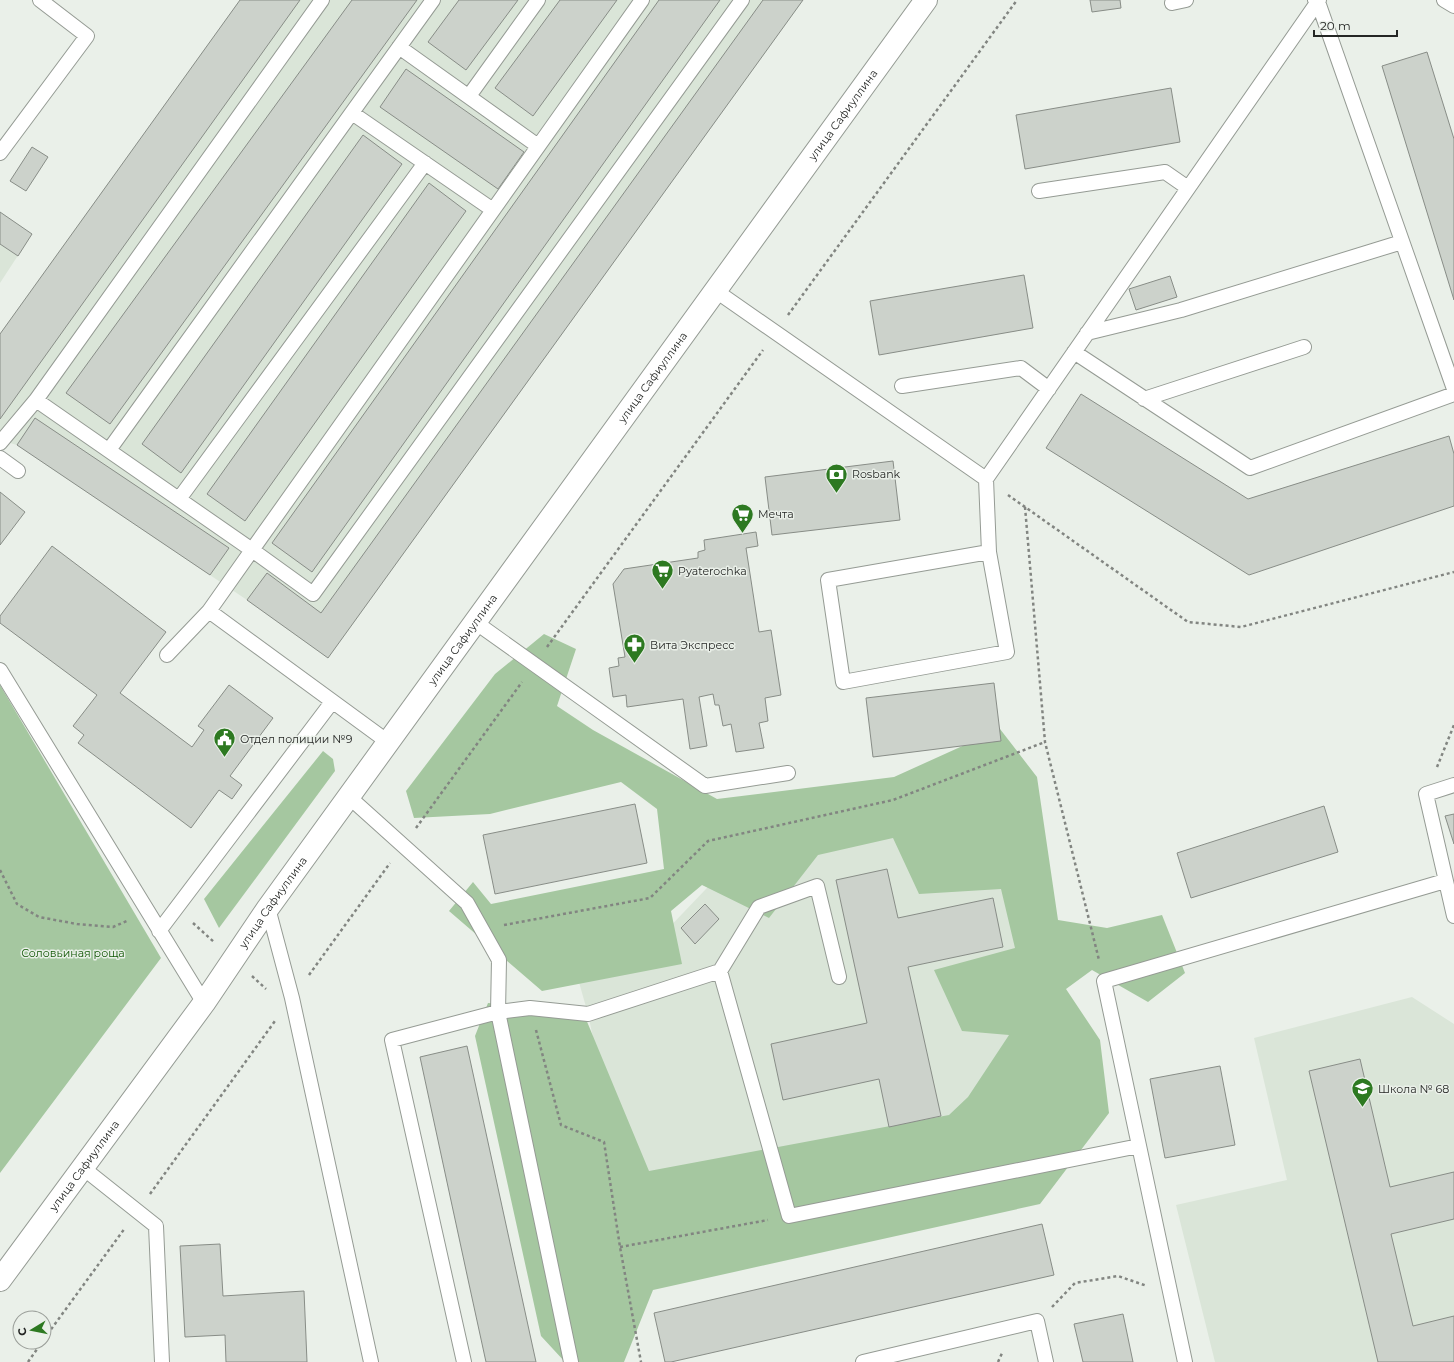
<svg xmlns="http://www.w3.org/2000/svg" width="1454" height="1362" font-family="Montserrat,sans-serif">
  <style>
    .built { fill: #dae5d8 }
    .green { fill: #a5c7a0 }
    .building { fill: #ccd2cb; stroke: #888d87 }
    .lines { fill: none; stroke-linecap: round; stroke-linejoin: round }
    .service-casing { stroke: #959b94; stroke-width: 16 }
    .tertiary-casing { stroke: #959b94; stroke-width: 24 }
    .path { stroke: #828581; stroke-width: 2.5; stroke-dasharray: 3 3; stroke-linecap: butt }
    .service { stroke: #fff; stroke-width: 14 }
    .tertiary { stroke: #fff; stroke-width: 22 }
    .labels { text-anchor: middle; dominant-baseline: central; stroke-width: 3; stroke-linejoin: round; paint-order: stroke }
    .street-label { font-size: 11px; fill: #242624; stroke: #eaf0e9 }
    .poi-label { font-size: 11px; fill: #242624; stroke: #eaf0e9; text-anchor: start }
    .park-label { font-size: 11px; fill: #0e5502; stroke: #eaf0e9 }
  </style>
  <rect width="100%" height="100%" fill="#eaf0e9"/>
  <!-- built -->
  <path class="built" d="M240,0H803L328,658L247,600L17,445L0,440V334Z
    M0,212L32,234L0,283Z
    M1004,768L1058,1127L632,1222L588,1014L571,954L661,936L727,867Z
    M1412,997L1454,1024V1362H1215L1176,1205L1287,1180L1254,1038Z"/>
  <!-- green -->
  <path class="green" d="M544,634L576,649L557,706L593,730L717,799L894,777L1000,729L1037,777L1058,920L1107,928L1162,915L1185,973L1148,1002L1092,970L1066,989L1100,1040L1109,1113L1040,1204L653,1290L624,1362H565L541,1336L475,1036L488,1003L583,1012L649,1171L949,1115L968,1097L1009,1035L962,1031L934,970L1015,948L1001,889L919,894L893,838L818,855L769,918L702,885L671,911L682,964L542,991L449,911L473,882L491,904L664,869L657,809L621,782L490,814L414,818L406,791L495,674Z
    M0,685L161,958L0,1173Z
    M323,751L333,759L335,771L219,928L204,899Z"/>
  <!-- building -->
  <path class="building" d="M240,0H300L0,419V334Z
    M352,0H417L110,424L66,393Z
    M459,0H518L466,70L428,42Z
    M560,0H617L533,116L495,88Z
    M659,0H720L312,572L272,543Z
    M763,0H803L328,658L247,600L267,573L321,613Z
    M1090,0H1120L1121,8L1092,12Z
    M1427,52L1454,139V300L1382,66Z
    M406,69L524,152L498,189L380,107Z
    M1171,88L1180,142L1025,169L1016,115Z
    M363,135L402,164L181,473L142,444Z
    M32,147L48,157L26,191L10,181Z
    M429,183L466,211L245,521L207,494Z
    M0,212L32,234L18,256L0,244Z
    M1024,275L1033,328L879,355L870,301Z
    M1170,276L1177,297L1136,310L1129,289Z
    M1081,394L1248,499L1449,436L1454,454V506L1249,575L1046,448Z
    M35,418L229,548L210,575L17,445Z
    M893,461L900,520L772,535L765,477Z
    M0,492L25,512L0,545Z
    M756,532L758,546L746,548L759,632L771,630L781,695L765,698L768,721L759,723L764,748L736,752L731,724L723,726L719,705H715L713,694L699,697L707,746L690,749L683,699L627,707L626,695L613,697L609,668L619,666L618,658L625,657L613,584L624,569L698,558V552L705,550L704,540Z
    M52,546L166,632L120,693L192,747L204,730L198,726L229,685L273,718L230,776L242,785L232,799L219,790L191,828L78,743L84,735L73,726L97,695L0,623V616Z
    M994,683L1001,741L873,757L866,698Z
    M635,804L647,863L495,894L483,835Z
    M1324,806L1338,852L1191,898L1177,853Z
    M1454,814V844L1445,816Z
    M887,869L898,918L993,898L1003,947L908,967L941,1116L889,1127L879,1079L783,1100L771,1044L867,1023L836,880Z
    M705,904L719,919L695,944L681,928Z
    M467,1046L536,1362H486L469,1284L420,1057Z
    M1360,1059L1390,1187L1454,1172V1219L1391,1234L1413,1326L1454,1316V1362H1378L1309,1071Z
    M1220,1066L1235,1145L1165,1158L1150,1079Z
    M1042,1224L1054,1275L671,1362H665L654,1313Z
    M220,1244L223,1296L304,1291L307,1362H226L225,1335L185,1337L180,1246Z
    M1123,1314L1133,1362H1083L1074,1324Z"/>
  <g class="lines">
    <defs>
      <path id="service" d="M322,0L36,400L252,550L209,611L388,742
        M642,0L252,550L313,594L742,0
        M1315,0L1318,2L1454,389
        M1444,0L1454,6
        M1172,3L1186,0
        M399,47L538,146
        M469,96L538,0
        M352,113L493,210
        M0,153L87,36L40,0
        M1039,191L1165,172L1188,188
        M716,291L986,479L1319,0
        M1087,333L1181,310L1402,242
        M1074,352L1250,468L1454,394
        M902,386L1021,368L1049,389
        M1144,399L1304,347
        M0,443L36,400
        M109,450L433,0
        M0,458L18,471
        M986,479L989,552L828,580L843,682L1007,652L989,552
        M179,499L425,163
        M475,622L705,786L788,773
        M167,655L209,611
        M0,670L204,1003
        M1454,785L1426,794L1454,916
        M348,796L467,903L499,960L498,1012L571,1362
        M268,908L292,998L371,1362
        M159,931L332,702
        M720,971L789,1216L1139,1146
        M83,1168L156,1226L162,1362
        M464,1362L392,1040L498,1012L530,1008L588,1014L720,971L759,907L817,886L839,977
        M863,1362L1037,1321L1046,1362
        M1185,1362L1104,981L1445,881"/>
      <g id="tertiary">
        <path id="s1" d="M0,1280L204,1003L268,908L926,0"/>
      </g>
    </defs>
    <!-- service casing -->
    <use href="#service" class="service-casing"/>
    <!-- tertiary casing -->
    <use href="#tertiary" class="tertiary-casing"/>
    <!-- path -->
    <path class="path" d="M788,315L1017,0
      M1008,495L1188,622L1241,627L1454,572
      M1025,507L1045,742L1099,960
      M547,647L763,350
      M1437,767L1454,725
      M416,828L522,682
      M0,870L17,904L39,917L77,924L113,927L129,920
      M193,923L214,942
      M504,925L650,898L708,841L893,800L1045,742
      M309,975L390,863
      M252,976L266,989
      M536,1030L561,1125L604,1142L620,1247L641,1362
      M150,1194L275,1021
      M620,1247L768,1220
      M1052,1307L1075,1283L1118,1276L1147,1286
      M44,1339L125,1228
      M28,1362L42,1342
      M998,1362L1003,1351"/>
    <!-- service -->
    <use href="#service" class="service"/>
    <!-- tertiary -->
    <use href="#tertiary" class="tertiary"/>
  </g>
  <!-- icons -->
  <defs>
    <symbol id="bank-pin" viewBox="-11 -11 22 30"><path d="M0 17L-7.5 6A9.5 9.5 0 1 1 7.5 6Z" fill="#2d7921" stroke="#eaf0e9"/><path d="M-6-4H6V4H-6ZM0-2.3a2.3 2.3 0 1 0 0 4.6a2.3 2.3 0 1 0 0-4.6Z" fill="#fff"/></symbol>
    <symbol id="supermarket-pin" viewBox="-11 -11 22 30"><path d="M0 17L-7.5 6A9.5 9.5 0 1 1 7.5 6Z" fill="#2d7921" stroke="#eaf0e9"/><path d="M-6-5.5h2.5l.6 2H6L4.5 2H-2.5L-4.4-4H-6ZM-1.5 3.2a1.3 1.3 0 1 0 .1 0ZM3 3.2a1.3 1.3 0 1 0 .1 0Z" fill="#fff"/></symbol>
    <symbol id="pharmacy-pin" viewBox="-11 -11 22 30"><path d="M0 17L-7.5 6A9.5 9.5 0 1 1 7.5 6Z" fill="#2d7921" stroke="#eaf0e9"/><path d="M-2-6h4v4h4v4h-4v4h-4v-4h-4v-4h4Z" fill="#fff"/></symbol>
    <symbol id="civic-pin" viewBox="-11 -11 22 30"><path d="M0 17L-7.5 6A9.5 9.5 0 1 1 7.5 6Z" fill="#2d7921" stroke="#eaf0e9"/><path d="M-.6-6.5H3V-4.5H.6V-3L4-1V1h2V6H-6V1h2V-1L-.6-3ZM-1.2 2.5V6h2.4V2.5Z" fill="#fff"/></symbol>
    <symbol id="school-pin" viewBox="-11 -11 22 30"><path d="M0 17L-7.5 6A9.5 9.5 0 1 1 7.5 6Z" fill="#2d7921" stroke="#eaf0e9"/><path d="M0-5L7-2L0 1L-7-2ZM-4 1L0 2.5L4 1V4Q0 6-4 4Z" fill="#fff"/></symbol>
  </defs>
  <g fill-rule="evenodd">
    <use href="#bank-pin" x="824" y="462" width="25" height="34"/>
    <use href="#supermarket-pin" x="730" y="502" width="25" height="34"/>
    <use href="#supermarket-pin" x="650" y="558" width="25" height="34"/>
    <use href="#pharmacy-pin" x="622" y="632" width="25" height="34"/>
    <use href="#civic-pin" x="212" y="726" width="25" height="34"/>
    <use href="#school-pin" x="1350" y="1076" width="25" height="34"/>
  </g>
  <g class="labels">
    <!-- street labels -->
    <g class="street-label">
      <text stroke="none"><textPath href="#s1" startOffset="1438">улица Сафиуллина</textPath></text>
      <text stroke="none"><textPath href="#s1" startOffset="1114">улица Сафиуллина</textPath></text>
      <text stroke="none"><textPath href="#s1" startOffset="790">улица Сафиуллина</textPath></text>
      <text stroke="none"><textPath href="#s1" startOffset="466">улица Сафиуллина</textPath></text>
      <text stroke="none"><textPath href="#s1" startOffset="142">улица Сафиуллина</textPath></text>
    </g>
    <!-- poi labels -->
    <g class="poi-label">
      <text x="852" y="474">Rosbank</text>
      <text x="758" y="514">Мечта</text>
      <text x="678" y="571">Pyaterochka</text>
      <text x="650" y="645">Вита Экспресс</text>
      <text x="240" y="739">Отдел полиции №9</text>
      <text x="1378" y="1089">Школа № 68</text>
    </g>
    <!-- park labels -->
    <g class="park-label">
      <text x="73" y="953">Соловьиная роща</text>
    </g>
  </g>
  <!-- north arrow -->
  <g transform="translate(32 1330) rotate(260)"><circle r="19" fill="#eaf0e9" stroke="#9b9f9a"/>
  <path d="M0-3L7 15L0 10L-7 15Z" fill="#2d7921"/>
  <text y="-6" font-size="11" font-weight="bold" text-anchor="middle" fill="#242624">С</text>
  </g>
  <!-- scale -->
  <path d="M1314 30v6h83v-6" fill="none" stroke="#242624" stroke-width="2"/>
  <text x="1320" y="30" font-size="12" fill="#242624" stroke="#eaf0e9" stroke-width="3" paint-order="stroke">20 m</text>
</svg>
